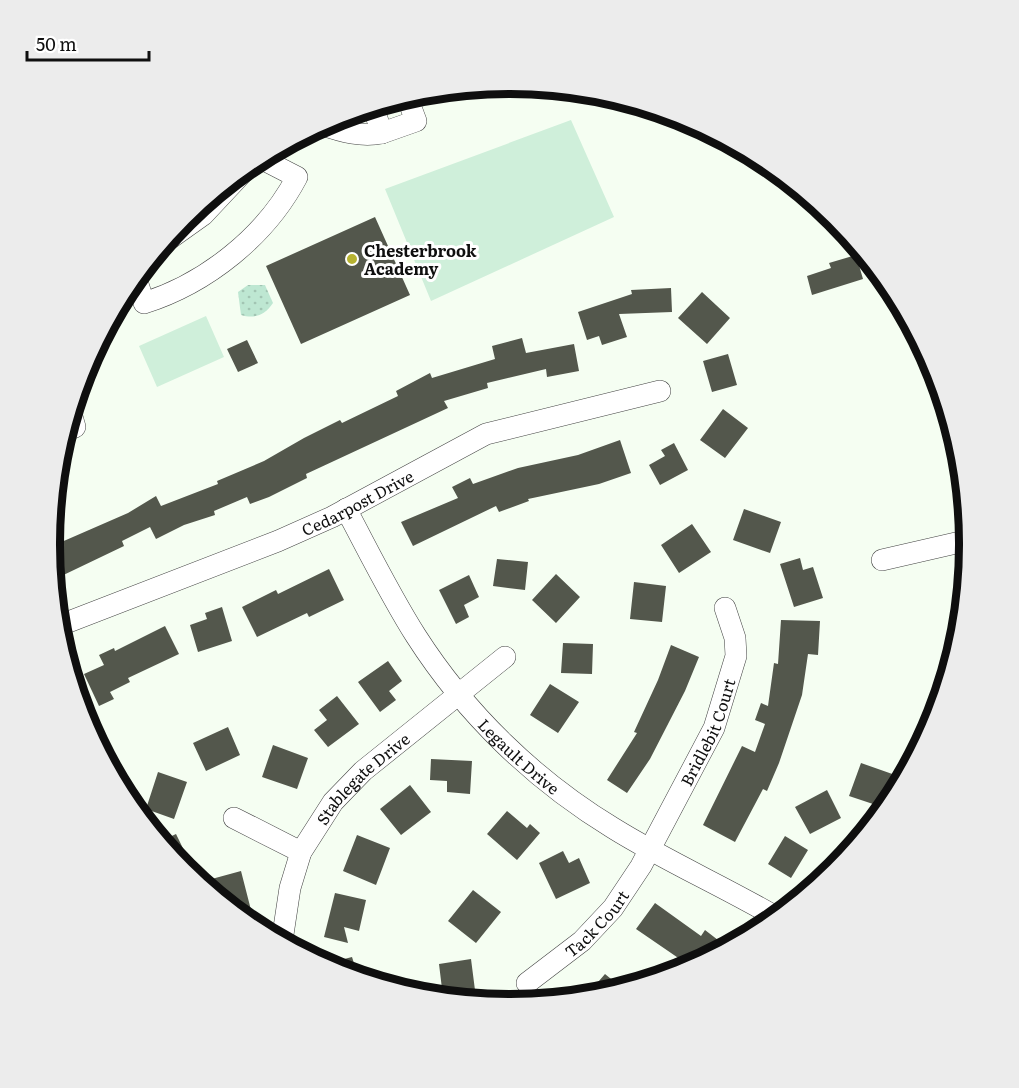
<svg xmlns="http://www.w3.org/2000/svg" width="1019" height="1088" font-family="Literata,serif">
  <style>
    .park { fill: url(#park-dots) }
    .pitch { fill: #cfefda }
    .building { fill: #53574c }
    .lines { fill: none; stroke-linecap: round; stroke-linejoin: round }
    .minor-casing { stroke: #424242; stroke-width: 22 }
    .minor { stroke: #fff; stroke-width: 21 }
    .poi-dot { fill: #b6b231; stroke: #fff; stroke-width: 2 }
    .labels { text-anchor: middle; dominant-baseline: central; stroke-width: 6; stroke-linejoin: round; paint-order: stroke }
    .poi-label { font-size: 16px; font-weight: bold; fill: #0f0f0f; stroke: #fff; text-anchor: start }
    .street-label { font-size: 16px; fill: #0f0f0f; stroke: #fff }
    .rim { fill: none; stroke: #0f0f0f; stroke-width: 8 }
  </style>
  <defs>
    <pattern id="park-dots" width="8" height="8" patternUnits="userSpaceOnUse" patternTransform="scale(1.5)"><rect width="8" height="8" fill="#bee7d2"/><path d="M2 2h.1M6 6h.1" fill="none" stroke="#a2c5b3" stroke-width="1.8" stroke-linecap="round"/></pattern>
  </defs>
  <rect width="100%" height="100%" fill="#f5fef2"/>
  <!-- park -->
  <path class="park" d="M248,285H265L273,303C265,315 255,319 241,315L238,292Z"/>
  <!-- pitch -->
  <path class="pitch" d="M571,120L614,217L431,301L385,189Z
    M206,316L224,357L157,387L139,346Z"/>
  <!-- building -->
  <path class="building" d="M375,217L410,295L301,344L266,266Z
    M856,255L863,279L812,295L807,276L831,268L829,263Z
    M671,288L672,312L619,314L627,337L602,345L599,336L587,340L578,312L632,294L631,290Z
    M702,292L730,318L707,344L678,318Z
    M522,338L526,353L574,344L579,371L547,377L546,369L487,383L488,388L444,401L448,408L306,474L307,478L269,497L250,504L247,497L214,511L215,515L184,525L156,539L150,527L122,541L124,546L53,580L50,547L128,513L156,496L161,506L218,484L217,481L264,461L304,438L340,420L342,423L398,396L396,391L430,373L432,378L495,359L492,346Z
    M247,340L258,363L238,372L227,349Z
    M728,354L737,385L712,392L703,361Z
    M723,409L748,428L725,458L700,440Z
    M620,440L631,473L599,484L528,499L529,501L499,512L496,506L413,546L401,522L458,498L452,487L470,478L473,484L518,468L578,455Z
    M674,443L688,470L660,485L649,465L665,456L661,450Z
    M744,509L781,522L770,553L733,540Z
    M692,524L711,552L679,573L661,545Z
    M800,558L803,570L813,567L823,598L794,607L780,564Z
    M497,559L528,562L525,590L493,586Z
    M329,569L344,600L309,617L307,613L257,637L242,607L276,590L278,594Z
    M556,574L580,597L556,623L532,600Z
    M469,575L479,597L464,605L469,617L456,624L439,590Z
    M634,582L666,586L662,622L630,619Z
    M222,607L232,641L198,652L190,625L207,619L205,613Z
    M781,620L820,621L818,655L808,654L802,695L779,763L767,791L763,789L735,842L703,825L742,746L755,752L765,724L755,720L761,703L768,706L774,663L778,664Z
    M165,626L179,654L128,678L130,682L110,692L114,699L99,706L84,674L104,665L99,655L114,648L115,651Z
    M563,643L593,644L592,674L561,673Z
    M671,645L699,657L685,691L650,759L627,793L607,780L637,733L634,732L658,680Z
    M388,661L402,681L389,691L396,700L380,712L358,682Z
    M550,684L579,702L558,733L530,715Z
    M337,696L359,724L328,747L314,730L327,720L319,710Z
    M228,727L240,755L206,771L193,743Z
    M273,745L308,758L297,789L262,777Z
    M431,759L472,761L470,794L447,792V781L430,780Z
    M861,763L898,776L885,808L849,796Z
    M158,772L187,782L174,819L146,809Z
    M410,785L431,812L401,835L380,809Z
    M827,790L841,818L810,834L795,807Z
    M507,811L527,828L530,824L540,833L517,860L487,834Z
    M176,834L197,877L195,878L161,841Z
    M357,835L390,848L376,885L343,871Z
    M785,836L808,850L791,878L768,864Z
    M563,851L569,863L579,858L590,883L556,899L539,863Z
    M241,871L251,910L238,913L211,891L208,880Z
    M473,890L501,912L476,943L448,921Z
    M335,893L366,900L359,931L344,927L348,943L324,937Z
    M655,903L701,936L705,930L727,947L690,966L636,929Z
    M352,957L358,976L325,964Z
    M471,959L476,998L443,997L439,964Z
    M605,974L622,988L586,996Z"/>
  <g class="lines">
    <defs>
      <g id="minor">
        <path d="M323,125C343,132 362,137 382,133L373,107"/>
        <path d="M382,133L416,121L407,97"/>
        <path d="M165,242L203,215L248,167"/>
        <path d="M136,278L144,303C207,283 266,236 297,177L260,158"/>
        <path d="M65,431L75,427L71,413"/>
        <path id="s1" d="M346,509C369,552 390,595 416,636C466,714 534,780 613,828C666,861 723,886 776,917"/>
        <path d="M882,560L969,540"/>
        <path id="s2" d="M58,626L278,541L332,517L486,434L660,391"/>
        <path d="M234,818L301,852"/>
        <path id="s3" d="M282,941L290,888L301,852L333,802L363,771L505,657"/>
        <path id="s4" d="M527,983L582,941L613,908L641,866L714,728L736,656L735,638L725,608"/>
      </g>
    </defs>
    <!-- minor casing -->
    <use href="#minor" class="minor-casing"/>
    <!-- minor -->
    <use href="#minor" class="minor"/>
  </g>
  <!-- markers -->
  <circle class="poi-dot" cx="352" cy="259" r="6"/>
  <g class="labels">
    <!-- poi labels -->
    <g class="poi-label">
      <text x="364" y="250">Chesterbrook<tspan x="364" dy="18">Academy</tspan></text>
    </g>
    <!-- street labels -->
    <g class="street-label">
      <text stroke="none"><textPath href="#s2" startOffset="324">Cedarpost Drive</textPath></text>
      <text stroke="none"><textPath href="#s4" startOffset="315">Bridlebit Court</textPath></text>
      <text stroke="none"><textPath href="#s1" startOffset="304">Legault Drive</textPath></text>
      <text stroke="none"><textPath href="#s3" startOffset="188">Stablegate Drive</textPath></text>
      <text stroke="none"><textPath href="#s4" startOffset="92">Tack Court</textPath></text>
    </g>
  </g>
  <!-- crop -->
  <path d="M0 0H1019V1088H0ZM509 94H510A449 449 0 0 1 959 543V545A449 449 0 0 1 510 994H509A449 449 0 0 1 60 545V543A449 449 0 0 1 509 94Z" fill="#ececec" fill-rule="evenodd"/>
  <path class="rim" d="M509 94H510A449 449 0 0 1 959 543V545A449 449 0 0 1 510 994H509A449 449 0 0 1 60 545V543A449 449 0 0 1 509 94Z"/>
  <!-- scale -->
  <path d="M27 51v9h122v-9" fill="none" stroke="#0f0f0f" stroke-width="3"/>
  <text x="36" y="51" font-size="18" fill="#0f0f0f" stroke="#ffffff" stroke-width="4.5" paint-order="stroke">50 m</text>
</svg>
